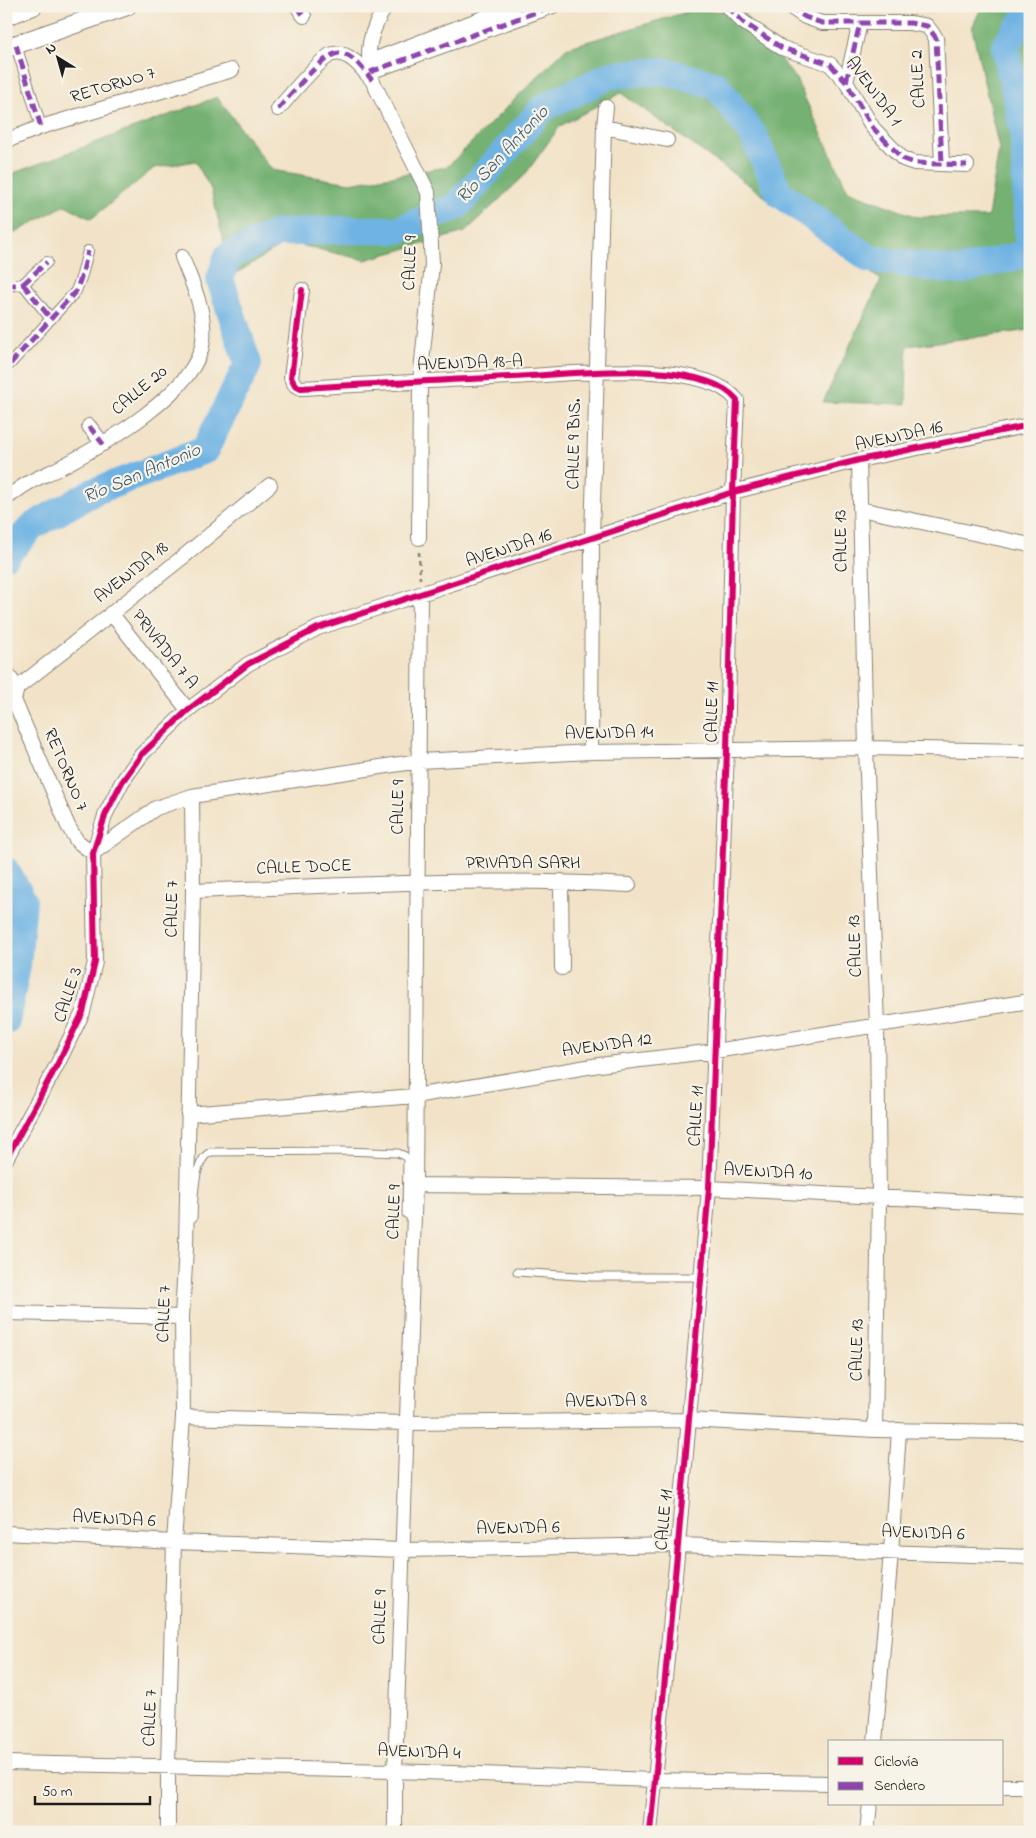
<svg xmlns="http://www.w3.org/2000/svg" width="1036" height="1838" font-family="'Indie Flower',sans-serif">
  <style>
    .forest { fill: #74b172; stroke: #486647 }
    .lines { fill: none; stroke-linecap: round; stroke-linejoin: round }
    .river { stroke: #6eb3e4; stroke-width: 28 }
    .service-casing { stroke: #878072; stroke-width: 9 }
    .pedestrian-casing { stroke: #878072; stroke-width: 12 }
    .minor-casing { stroke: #878072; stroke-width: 16 }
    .tertiary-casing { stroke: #878072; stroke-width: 20 }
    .path { stroke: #878072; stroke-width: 2.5; stroke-dasharray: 4 4; stroke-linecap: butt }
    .service { stroke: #fff; stroke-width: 7 }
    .pedestrian { stroke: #fff; stroke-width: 10 }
    .minor { stroke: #fff; stroke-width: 14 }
    .tertiary { stroke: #fff; stroke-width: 18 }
    .quiet { stroke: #8e44ad; stroke-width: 5; stroke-dasharray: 10 5; stroke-linecap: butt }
    .cycleway-casing { stroke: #f7f3e8; stroke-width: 9 }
    .cycleway { stroke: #d6006c; stroke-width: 6 }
    .labels { text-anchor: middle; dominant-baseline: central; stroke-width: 4.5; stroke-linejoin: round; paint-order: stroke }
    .street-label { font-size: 18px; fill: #1c1c1c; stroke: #f7f3e8 }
    .water-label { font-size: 19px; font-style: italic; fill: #3d586c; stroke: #f7f3e8 }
  </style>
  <rect width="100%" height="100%" fill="#f7f3e8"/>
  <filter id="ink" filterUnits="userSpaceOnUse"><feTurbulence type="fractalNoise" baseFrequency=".02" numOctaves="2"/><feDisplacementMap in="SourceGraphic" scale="10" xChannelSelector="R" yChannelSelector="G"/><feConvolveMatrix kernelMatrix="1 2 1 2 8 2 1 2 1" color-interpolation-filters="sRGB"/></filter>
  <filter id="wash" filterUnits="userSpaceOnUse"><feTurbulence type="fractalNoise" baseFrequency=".0096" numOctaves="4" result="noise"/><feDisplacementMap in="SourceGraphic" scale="20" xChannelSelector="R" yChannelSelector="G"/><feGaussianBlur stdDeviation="1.12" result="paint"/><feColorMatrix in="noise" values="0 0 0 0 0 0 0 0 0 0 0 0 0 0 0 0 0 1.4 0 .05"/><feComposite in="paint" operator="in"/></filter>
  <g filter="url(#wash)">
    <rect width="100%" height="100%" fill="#f2e3c8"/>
    <!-- forest -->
    <path class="forest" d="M982,6H1030V330L907,346L906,404L823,402L881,280L621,93L560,126L524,176L465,232L365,260L287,242L232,276L211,189L195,161L154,168L91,219L65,205L6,238V176L217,97L272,170L350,183L447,167L566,48L690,11H742L796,79L848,191L917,217H988L999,149L972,28Z"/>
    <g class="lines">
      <!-- river -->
      <path class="river" d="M6,555L33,526L93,492L205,450L248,364L220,279L228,256L277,233L329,230H398L457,206L543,108L611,75L663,71L716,85L753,135L779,193L870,259L958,271L1029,253L1024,132L1005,46L1030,12
        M6,871L23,900L17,966L6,1021"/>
    </g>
  </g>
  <g filter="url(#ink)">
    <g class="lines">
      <defs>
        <path id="service" d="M193,1218C194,1201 193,1159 211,1152L344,1151L398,1153L405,1156L407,1160L406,1214L414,1220
          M517,1272L592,1277H702"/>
        <path id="pedestrian" d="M16,45L41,127
          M23,284L51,319
          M23,284L47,262
          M6,286L23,284
          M10,364L76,291L82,275L88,251"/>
        <path id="minor" d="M297,6L304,16
          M386,6C370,31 365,50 372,80L428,192L432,264L420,381L419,538
          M727,6L743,22L782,48L830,64L846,82L873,128L903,159L914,163L967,165
          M789,6L805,17L822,23H910L927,26L936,38L942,163
          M368,62L514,6
          M370,72L553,6
          M846,82L860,23
          M278,109C289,97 317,62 330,55C333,54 338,53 341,54C354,57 363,70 371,79
          M604,127L667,140
          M6,141L41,127L232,70
          M302,290L291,378L295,385L301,388C372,384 442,380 513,377C566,375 701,356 737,400L733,492L727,751L709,1188L678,1545L650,1832
          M89,426L103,444
          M859,460L866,748L877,1025L879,1198L875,1430
          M6,498C13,494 18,489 25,485C35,478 48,474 59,468C101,446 197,392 203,341C206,311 192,283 182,257
          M860,509L1030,545
          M111,613L188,710
          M6,672L17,688L14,700L68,826L77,841L93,853
          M17,688L183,557L270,485
          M591,752L592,538L604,127L606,107
          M93,853L156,808L192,796L419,761L591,752L866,748L1030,751
          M561,881L562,968
          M193,891C338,886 484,876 629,885
          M188,1114L415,1096L599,1065L715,1051L1030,1001
          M6,1159L57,1065L83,1012L95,962L93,853L106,813L122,782L142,754L188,710L248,664L318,628L420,594L733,492L859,460L1030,425
          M415,1185L709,1188L1030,1205
          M6,1313L182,1317
          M183,1417L406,1423L688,1420L875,1430L1030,1432
          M6,1533L174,1542L402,1550L678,1545L1030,1557
          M875,1742L891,1552L899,1430
          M6,1763L395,1771L654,1780L830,1783
          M1002,1786H1030
          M168,1832V1766L174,1542L183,1417L182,1317L186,1247L193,891L192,796
          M395,1832V1771L415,1185L420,594
          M867,1832L870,1804"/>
        <path id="tertiary" d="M6,16L33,6
          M6,48L127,6"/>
      </defs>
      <!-- service casing -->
      <use href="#service" class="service-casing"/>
      <!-- pedestrian casing -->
      <use href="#pedestrian" class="pedestrian-casing"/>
      <!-- minor casing -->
      <use href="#minor" class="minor-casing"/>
      <!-- tertiary casing -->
      <use href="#tertiary" class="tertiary-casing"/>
      <!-- path -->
      <path class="path" d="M419,552L420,579"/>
      <!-- service -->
      <use href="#service" class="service"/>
      <!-- pedestrian -->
      <use href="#pedestrian" class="pedestrian"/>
      <!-- minor -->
      <use href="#minor" class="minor"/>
      <!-- tertiary -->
      <use href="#tertiary" class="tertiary"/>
      <!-- quiet -->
      <path class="quiet" d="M297,6L304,16
        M727,6L743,22L782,48L830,64L846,82L873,128L903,159L914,163L967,165
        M789,6L805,17L822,23H910L927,26L936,38L942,163
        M16,45L41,127
        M370,72L553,6
        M846,82L860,23
        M278,109C289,97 324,52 340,53C354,55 364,71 372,80
        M23,284L51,319
        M23,284L47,262
        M6,286L23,284
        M10,364L76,291L82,275L88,251
        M89,426L103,444"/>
      <defs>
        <path id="cycleway" d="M302,290L291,378L295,385L301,388C372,384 442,380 513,377C566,375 701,356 737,400L733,492L727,751L709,1188L678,1545L650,1832
          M6,1159L57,1065L83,1012L95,962L93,853L106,813L122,782L142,754L188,710L248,664L318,628L420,594L733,492L859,460L1030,425"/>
      </defs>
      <!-- cycleway casing -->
      <use href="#cycleway" class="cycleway-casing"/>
      <!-- cycleway -->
      <use href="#cycleway" class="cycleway"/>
    </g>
  </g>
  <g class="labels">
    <!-- street labels -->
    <g class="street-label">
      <text transform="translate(919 79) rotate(-93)">CALLE 2</text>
      <text transform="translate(113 86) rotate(-17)">RETORNO 7</text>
      <text transform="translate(873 92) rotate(54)">AVENIDA 1</text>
      <text transform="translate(411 263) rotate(-88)">CALLE 9</text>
      <text transform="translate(470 364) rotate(-2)">AVENIDA 18-A</text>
      <text transform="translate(140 391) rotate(-40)">CALLE 20</text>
      <text transform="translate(899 437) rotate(-12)">AVENIDA 16</text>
      <text transform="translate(575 444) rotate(-89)">CALLE 9 BIS.</text>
      <text transform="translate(842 541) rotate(-91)">CALLE 13</text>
      <text transform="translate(509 549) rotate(-18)">AVENIDA 16</text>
      <text transform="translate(132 573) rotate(-38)">AVENIDA 18</text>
      <text transform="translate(164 650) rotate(52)">PRIVADA 7 A</text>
      <text transform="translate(713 712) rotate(-89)">CALLE 11</text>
      <text transform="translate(609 734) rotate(-1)">AVENIDA 14</text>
      <text transform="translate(65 770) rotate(67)">RETORNO 7</text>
      <text transform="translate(399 807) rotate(-89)">CALLE 9</text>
      <text x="523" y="864">PRIVADA SARH</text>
      <text transform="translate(304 868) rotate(-2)">CALLE DOCE</text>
      <text transform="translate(173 909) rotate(-89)">CALLE 7</text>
      <text transform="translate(856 946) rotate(-92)">CALLE 13</text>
      <text transform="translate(69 995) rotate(-72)">CALLE 3</text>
      <text transform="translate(607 1046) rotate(-8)">AVENIDA 12</text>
      <text transform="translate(697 1116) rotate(-87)">CALLE 11</text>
      <text transform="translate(768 1173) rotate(3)">AVENIDA 10</text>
      <text transform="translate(395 1212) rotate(-88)">CALLE 9</text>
      <text transform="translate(165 1314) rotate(-88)">CALLE 7</text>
      <text transform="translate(858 1350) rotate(-89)">CALLE 13</text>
      <text transform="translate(606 1402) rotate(-1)">AVENIDA 8</text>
      <text transform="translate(114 1520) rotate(3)">AVENIDA 6</text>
      <text transform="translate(665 1520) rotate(-85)">CALLE 11</text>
      <text transform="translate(518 1529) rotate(-1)">AVENIDA 6</text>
      <text transform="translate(923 1534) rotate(2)">AVENIDA 6</text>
      <text transform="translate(381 1617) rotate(-88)">CALLE 9</text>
      <text transform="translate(151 1718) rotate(-88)">CALLE 7</text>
      <text transform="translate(419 1753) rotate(2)">AVENIDA 4</text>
    </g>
    <!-- water labels -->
    <g class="water-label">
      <text transform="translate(503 155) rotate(-47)">Río San Antonio</text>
      <text transform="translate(142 474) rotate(-23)">Río San Antonio</text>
    </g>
  </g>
  <!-- margin -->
  <rect width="1036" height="1838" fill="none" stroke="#f7f3e8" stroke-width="25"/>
  <!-- legend -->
  <rect x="828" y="1740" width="175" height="65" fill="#f7f3e8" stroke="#9f9d96"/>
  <rect x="838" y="1757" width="25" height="8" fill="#d6006c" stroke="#9f9d96"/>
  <text x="874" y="1766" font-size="15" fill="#1c1c1c">Ciclovía</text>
  <rect x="838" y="1782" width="25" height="8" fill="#8e44ad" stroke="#9f9d96"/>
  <text x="874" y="1790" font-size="15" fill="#1c1c1c">Sendero</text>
  <!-- north arrow -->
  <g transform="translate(58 58) rotate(323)" stroke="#f7f3e8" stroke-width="4" paint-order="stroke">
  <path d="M0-4L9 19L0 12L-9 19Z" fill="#1c1c1c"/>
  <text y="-8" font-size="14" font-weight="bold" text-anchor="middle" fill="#1c1c1c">N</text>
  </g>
  <!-- scale -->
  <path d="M35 1796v8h115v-8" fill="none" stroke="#1c1c1c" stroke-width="2.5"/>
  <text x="42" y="1796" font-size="15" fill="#1c1c1c" stroke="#f7f3e8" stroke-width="4" paint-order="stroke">50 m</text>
</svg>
